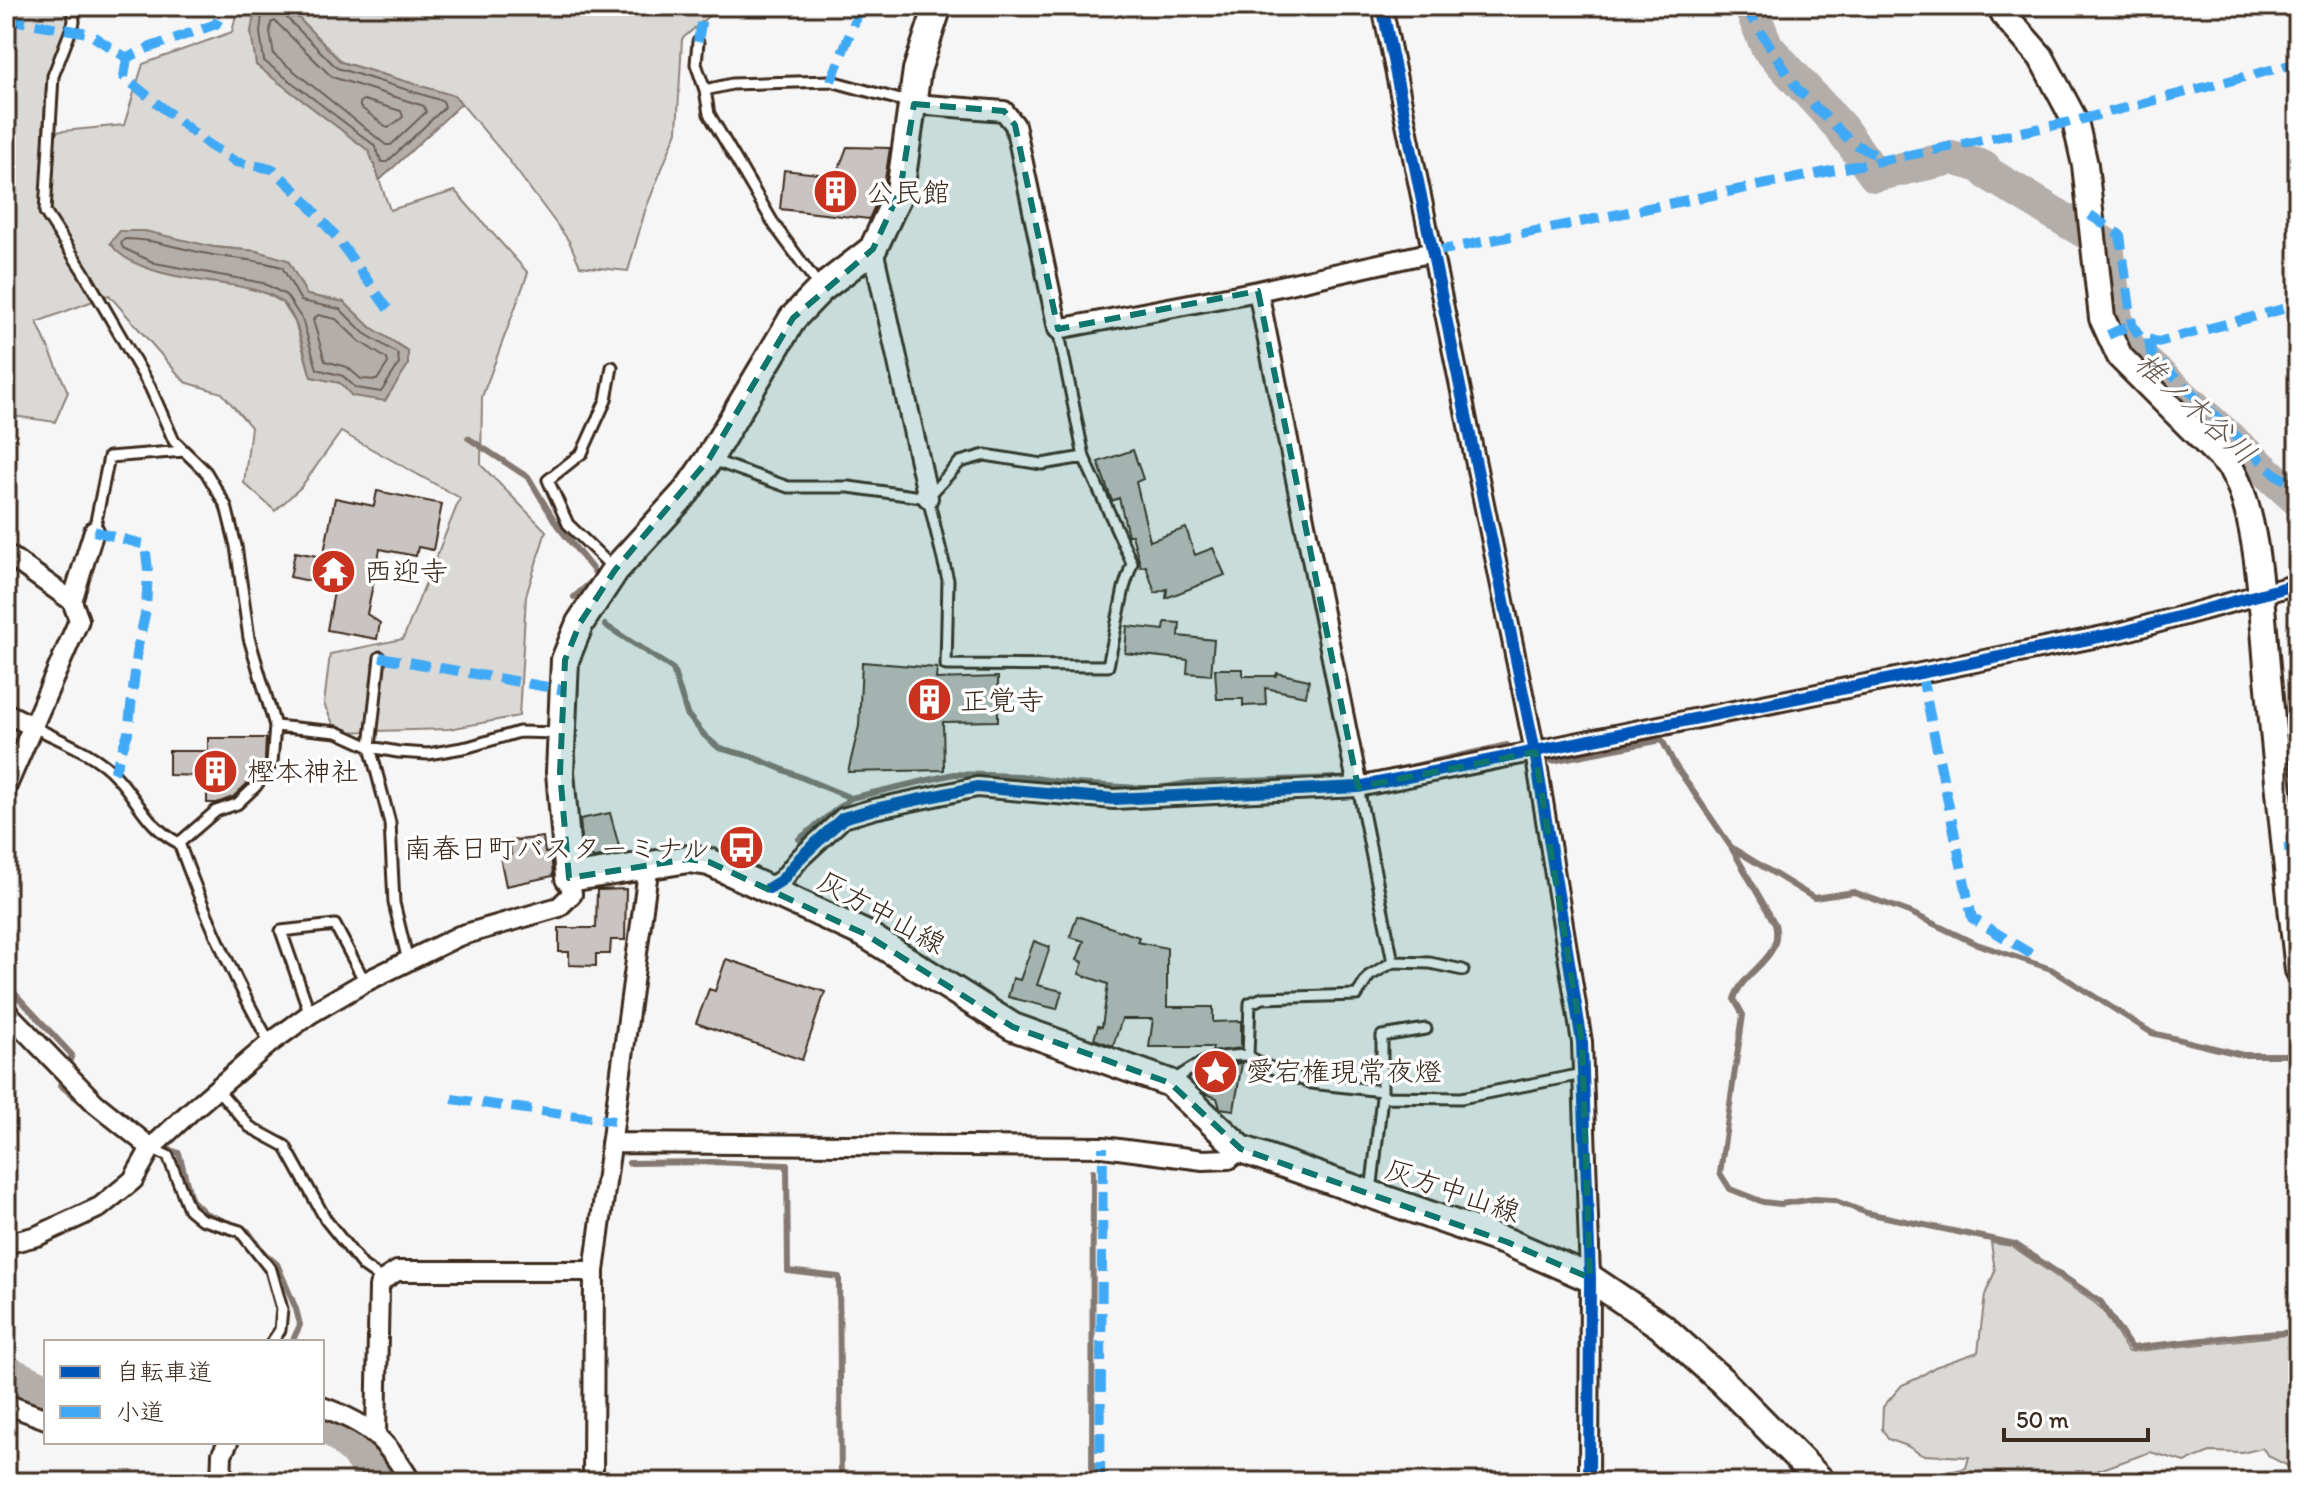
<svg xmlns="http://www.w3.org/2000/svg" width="2304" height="1488" font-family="Itim,'Klee One',sans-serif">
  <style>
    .green { fill: #dbd9d6; stroke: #8b827a; stroke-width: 2; fill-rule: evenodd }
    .water { fill: #b4aeaa; stroke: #847972; stroke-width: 2 }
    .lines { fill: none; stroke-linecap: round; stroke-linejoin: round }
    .shore { stroke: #6b5f56; stroke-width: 2 }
    .stream { stroke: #847972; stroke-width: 6 }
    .river { stroke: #b4aeaa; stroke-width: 34 }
    .building { fill: #c9c3c1; stroke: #3b2a1e; stroke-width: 2 }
    .service-casing { stroke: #3b2a1e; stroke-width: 15 }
    .minor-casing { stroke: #3b2a1e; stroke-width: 24 }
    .tertiary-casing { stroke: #3b2a1e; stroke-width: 30 }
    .secondary-casing { stroke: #3b2a1e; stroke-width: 32 }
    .service { stroke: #fff; stroke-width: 9 }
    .minor { stroke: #fff; stroke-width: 18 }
    .tertiary { stroke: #fff; stroke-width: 24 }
    .secondary { stroke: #fff; stroke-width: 26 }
    .quiet { stroke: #3fa9f5; stroke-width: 10; stroke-dasharray: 20 10; stroke-linecap: butt }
    .cycleway-casing { stroke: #fff; stroke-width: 17 }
    .cycleway { stroke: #0057b8; stroke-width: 12 }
    .marked { fill: #0f766e; fill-opacity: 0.2; stroke: #0f766e; stroke-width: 6; stroke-dasharray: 16 10; stroke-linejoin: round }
    .labels { text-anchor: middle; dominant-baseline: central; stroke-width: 7; stroke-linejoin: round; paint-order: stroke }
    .poi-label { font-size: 28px; fill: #3b2a1e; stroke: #fff; text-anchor: start }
    .street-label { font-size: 28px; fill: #3b2a1e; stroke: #fff }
    .water-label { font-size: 30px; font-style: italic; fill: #65584f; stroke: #fff }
  </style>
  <rect width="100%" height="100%" fill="#f7f6f6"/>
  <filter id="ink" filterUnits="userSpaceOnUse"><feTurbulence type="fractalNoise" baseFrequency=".0125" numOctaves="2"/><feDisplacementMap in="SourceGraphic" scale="16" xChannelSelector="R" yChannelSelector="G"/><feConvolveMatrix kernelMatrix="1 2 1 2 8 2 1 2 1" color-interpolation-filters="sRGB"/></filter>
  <g filter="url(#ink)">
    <!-- green -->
    <path class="green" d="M6,6H81L46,87L43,133L124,125L143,64L232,32L238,6H258L255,8L256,65L369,151L390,210L455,191L528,273L482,397L481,465L546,531L526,596L519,716L449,729L337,732L324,704L330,654L403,639L460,498L341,432L301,487L275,511L244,483L251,427L222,393L185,382L109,295L37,322L68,392L55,422L6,415ZM214,247L257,251L307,295L344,302L369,326L408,351L340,383L311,377L295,322L282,302L261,291Z
      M287,6H720L682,39L677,131L645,211L628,271L580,266L569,241L540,202L504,154L455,96L341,62Z
      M1991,1243L2012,1246L2095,1303L2103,1310L2128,1352L2295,1334L2298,1339V1471L2270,1457L2262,1448L2242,1453L2210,1452L2185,1462L2150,1452L2066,1482H1941L1945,1473L1966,1468L1969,1457L1922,1455L1907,1446L1888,1439L1882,1429L1883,1407L1902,1385L1918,1378L1935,1367L1978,1352L1985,1295L1995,1271Z"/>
    <!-- water -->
    <path class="water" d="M258,6H287L341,62L455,96L461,104L380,180L369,151L256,65L251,32L255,8Z
      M120,231H145L214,247L257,251L288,260L307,295L344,302L369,326L408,351V365L385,401L352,396L340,383L311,377C304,355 300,319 282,302C272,293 255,290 242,287C204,280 132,276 110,243Z"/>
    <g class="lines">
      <!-- shore -->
      <path class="shore" d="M263,6L260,32L264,61L374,145L382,162H387L445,107L443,101L337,68L284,15L282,6
        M275,21L332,77L424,106L426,112L391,145H386L274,55L270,32L271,23Z
        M364,100L401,111L403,117L388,128L360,107V102Z
        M125,239C155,239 183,250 213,255C236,259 258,260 282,267L301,301L340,309L364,333L398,354L399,364L381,392L356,388L343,376L317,369L302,319L286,295L263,283L155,263L123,248L121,243Z
        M318,315L336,319L359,341L387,359L388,363L377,380L361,379L347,367L325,361L313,320Z"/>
      <!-- stream -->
      <path class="stream" d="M468,438L529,478L557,525L598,576L574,597
        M605,625L673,669L687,714L705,736L719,748L750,756L851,798
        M1552,761L1662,740L1675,765L1731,847L1775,924C1784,959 1743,970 1734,999L1743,1015L1720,1173L1730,1189L1763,1202L1781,1204L1814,1199L1833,1200L1867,1213L2015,1244L2101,1302L2131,1348L2248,1335L2298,1332
        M1392,771L1507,745
        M799,839L851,798L954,774L1020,776L1076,784L1153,789L1189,783L1335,778
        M1734,849L1814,898L1854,892L1909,912L1974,943L2051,969L2152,1033L2243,1055H2291
        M6,984L72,1055L60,1085L109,1125
        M159,1146L179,1153L191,1199L205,1213L248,1231L264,1253L277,1264L296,1309L300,1325L292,1342
        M629,1163L712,1162L787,1165L788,1271L839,1277L841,1482
        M1092,1482L1093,1171"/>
      <!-- river -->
      <path class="river" d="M1750,6L1767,47L1841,128L1875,175L1952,158L1984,167L1987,173L2107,245L2116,319L2129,348L2298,500
        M6,1372L46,1390
        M322,1424C346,1437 364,1459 378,1482"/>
    </g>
    <!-- building -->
    <path class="building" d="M847,147L890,148L884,186L869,219L780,209L784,170L836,176Z
      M1133,450L1143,479L1136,482L1150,541L1186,528L1195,555L1213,548L1225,575L1166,598L1167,589L1155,593L1146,566L1141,567L1132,535H1128L1119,498L1112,501L1098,462Z
      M377,491L442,504L433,550L418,547L416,556L380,549L367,614L380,623L377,639L327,630L335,586L290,577L295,552L323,557L335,498L374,506Z
      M1165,622L1180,623L1179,636L1214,640L1211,675L1187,673L1188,660L1125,653L1127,626L1164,630Z
      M862,662L937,668L936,679L998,677V721L943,722L944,770L848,772L859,726Z
      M1215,669H1243V676H1276L1277,673L1309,680L1306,696L1265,688L1266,705L1243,706V699H1217Z
      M208,738H266L265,760L250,781L233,797L217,803H207V776L169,775V751H208Z
      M610,813L621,854L594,858L583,852L580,819Z
      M543,837L545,853L551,852L553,876L506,886L500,857L511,855L510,841Z
      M626,889L625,940H611L610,954H596V966L569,965V952H559V928H596L597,890Z
      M1077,916L1139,937L1137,942L1167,948V1007H1213V1022L1241,1021V1048L1212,1052L1213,1047H1149L1153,1019H1122L1113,1046L1094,1039L1098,1026L1102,1027L1108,984L1079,974L1083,962L1077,960L1084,941L1070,937Z
      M1034,941L1050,947L1037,985L1062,991L1057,1009L1008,997L1013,978L1020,980Z
      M726,959L825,992L802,1060L696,1023L709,989L715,991Z
      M1242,1063L1234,1110L1220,1108L1217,1098L1204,1093L1209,1068Z"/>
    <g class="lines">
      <defs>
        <path id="service" d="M73,6L74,22L53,76L45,212L83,271L150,387L174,441L206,472L226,506L236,546L249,638L275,726L272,763L256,786L237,804L216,811L179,843
          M698,42L696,64L705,90L709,114L775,226L819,286
          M705,90L732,84L831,81L911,103
          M612,367L606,400L582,453L548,480L568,524L612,567
          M712,460L788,487H849L928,498
          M929,496L960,462L985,455L1042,464L1084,457
          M928,498L948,580L946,665L1108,666L1124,588L1132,563L1084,457L1058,329
          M94,531L109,457L184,451
          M380,657L370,747L390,823L394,903L408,961
          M275,726L337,732L370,747L398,752L428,754L468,747L519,732L558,733
          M34,727C61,741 95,753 115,775C139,801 147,827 179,843C204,913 234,979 270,1043
          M1393,962L1430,963L1463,970
          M310,1014L281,931L335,925L365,982
          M1248,1055L1256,1062L1311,1083L1382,1091
          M1173,1081C1202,1060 1212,1056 1248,1055L1250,1003L1263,998L1357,995L1369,976L1393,962L1358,787
          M217,1089L250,1127L285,1146L326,1220L363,1266L383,1280
          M1382,1094V1036L1426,1029
          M151,1148L168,1156L189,1209L201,1219L240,1231L271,1270L282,1309L280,1330L272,1342
          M1371,1192L1382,1097L1461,1098L1583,1074"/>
        <path id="minor" d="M1382,6L1535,752L1582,1042L1590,1278L1589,1482
          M914,104L1004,111L1015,125L1058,329L1258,291L1433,252
          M873,249L928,498
          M1258,291L1358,787
          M6,556L11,557L72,601L79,620L6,788
          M72,601L94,531
          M6,713L34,727
          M769,888L782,880L800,858L843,818L874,809L977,787L1114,799L1358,787L2123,632L2298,584
          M6,1011L95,1103L151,1148
          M611,1143L1103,1147L1203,1160L1229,1159L1241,1149
          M6,1244L37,1236L100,1207L133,1180L151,1148L191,1111L270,1043L310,1014L365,982L459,936L559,907L572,894L569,878
          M6,1404L46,1419
          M322,1407C369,1424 386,1439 411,1482
          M376,1433L379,1287L383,1280L397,1271H594
          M221,1482L222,1454L228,1442
          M593,1482L594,1271L649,864"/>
        <path id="tertiary" d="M2000,6L2005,16L2041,57L2075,121L2085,165L2102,318L2120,357L2230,467C2260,515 2262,618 2268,677C2277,775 2287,872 2298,970"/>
        <path id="secondary" d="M938,6L917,70L900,191L873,249L821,289L793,318L709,459L687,491L615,570L580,623L565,660L560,772L569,878L688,859L709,862L865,934L1013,1027L1170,1083L1241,1149L1507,1242L1590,1278L1661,1326L1722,1381L1822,1482"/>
      </defs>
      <!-- service casing -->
      <use href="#service" class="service-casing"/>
      <!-- minor casing -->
      <use href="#minor" class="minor-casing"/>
      <!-- tertiary casing -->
      <use href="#tertiary" class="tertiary-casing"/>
      <!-- secondary casing -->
      <use href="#secondary" class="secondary-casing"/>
      <!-- service -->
      <use href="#service" class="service"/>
      <!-- minor -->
      <use href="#minor" class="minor"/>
      <!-- tertiary -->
      <use href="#tertiary" class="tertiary"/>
      <!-- secondary -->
      <use href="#secondary" class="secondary"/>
      <!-- quiet -->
      <path class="quiet" d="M1744,6L1798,90L1851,142L1885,160
        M6,19L88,33L127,58L148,48L216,24L225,6
        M698,42L701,23L698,6
        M127,58L124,77L209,145L236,162L273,169L301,196L337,238L388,309
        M831,81L861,6
        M2090,215L2120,235L2132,324L2140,337L2158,342L2298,305
        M1433,252L2075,121L2298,63
        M2108,335L2132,324
        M2149,339L2151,354L2274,473L2298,488
        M94,531L145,545L148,570L146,610L138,646L128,733L114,773
        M380,657L564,690
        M1921,672L1972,918L2031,954
        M2284,848L2298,847
        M452,1099L614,1121
        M1100,1482L1103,1147"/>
      <defs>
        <path id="cycleway" d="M1382,6L1535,752L1582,1042L1590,1278L1589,1482
          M769,888L782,880L800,858L843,818L874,809L977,787L1114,799L1358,787L2123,632L2298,584"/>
      </defs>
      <!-- cycleway casing -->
      <use href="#cycleway" class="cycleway-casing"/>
      <!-- cycleway -->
      <use href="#cycleway" class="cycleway"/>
    </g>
  </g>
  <!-- marked area -->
  <path class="marked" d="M914,104L1004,111L1015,125L1058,329L1258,291L1358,787L1535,752L1582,1042L1590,1278L1507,1242L1241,1149L1170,1083L1013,1027L865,934L709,862L688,859L569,878L560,772L565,660L580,623L615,570L709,459L793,318L873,249L900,191Z"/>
  <!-- icons -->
  <defs>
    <symbol id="building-disc" viewBox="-11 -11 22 22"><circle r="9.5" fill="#c8321e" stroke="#fff"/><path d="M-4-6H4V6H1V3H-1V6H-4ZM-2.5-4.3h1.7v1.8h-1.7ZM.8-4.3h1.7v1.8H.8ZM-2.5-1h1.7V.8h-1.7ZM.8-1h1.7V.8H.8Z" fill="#fff"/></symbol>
    <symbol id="temple-disc" viewBox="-11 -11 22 22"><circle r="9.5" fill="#c8321e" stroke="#fff"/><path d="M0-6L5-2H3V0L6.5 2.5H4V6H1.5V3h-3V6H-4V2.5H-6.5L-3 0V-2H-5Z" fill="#fff"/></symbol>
    <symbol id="bus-disc" viewBox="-11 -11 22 22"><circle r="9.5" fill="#c8321e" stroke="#fff"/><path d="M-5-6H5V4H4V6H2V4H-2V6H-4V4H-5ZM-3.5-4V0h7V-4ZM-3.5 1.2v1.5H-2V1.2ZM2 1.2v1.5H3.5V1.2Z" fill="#fff"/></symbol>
    <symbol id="sight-disc" viewBox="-11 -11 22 22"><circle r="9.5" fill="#c8321e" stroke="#fff"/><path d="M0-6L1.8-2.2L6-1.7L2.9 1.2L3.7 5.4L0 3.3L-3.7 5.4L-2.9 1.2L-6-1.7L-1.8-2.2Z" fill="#fff"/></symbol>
  </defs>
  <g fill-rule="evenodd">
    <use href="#building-disc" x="810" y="166" width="51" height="51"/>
    <use href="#temple-disc" x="308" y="546" width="51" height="51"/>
    <use href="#building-disc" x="904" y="674" width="51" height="51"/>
    <use href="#building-disc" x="190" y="746" width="51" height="51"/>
    <use href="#bus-disc" x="716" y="822" width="51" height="51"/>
    <use href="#sight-disc" x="1190" y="1046" width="51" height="51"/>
  </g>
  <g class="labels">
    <!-- poi labels -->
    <g class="poi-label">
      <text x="866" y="192">公民館</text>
      <text x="364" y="571">西迎寺</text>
      <text x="960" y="700">正覚寺</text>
      <text x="247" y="771">樫本神社</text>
      <text x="710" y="848" text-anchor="end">南春日町バスターミナル</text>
      <text x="1246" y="1071">愛宕権現常夜燈</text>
    </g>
    <!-- street labels -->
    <g class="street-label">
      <text transform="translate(882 912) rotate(29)">灰方中山線</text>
      <text transform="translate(1453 1190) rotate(19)">灰方中山線</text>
    </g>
    <!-- water labels -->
    <g class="water-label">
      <text transform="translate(2196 408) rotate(42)">椎ノ木谷川</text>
    </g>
  </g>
  <!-- margin -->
  <rect width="2304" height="1488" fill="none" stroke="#fff" stroke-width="32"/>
  <rect x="16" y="16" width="2272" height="1456" fill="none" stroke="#3b2a1e" stroke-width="3" filter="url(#ink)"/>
  <!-- legend -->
  <rect x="44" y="1340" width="280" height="104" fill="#ffffff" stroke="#b1aaa5" stroke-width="2"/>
  <rect x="60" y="1366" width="40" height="12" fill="#0057b8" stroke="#b1aaa5" stroke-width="2"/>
  <text x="116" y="1380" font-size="24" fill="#3b2a1e">自転車道</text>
  <rect x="60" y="1406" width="40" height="12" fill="#3fa9f5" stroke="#b1aaa5" stroke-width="2"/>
  <text x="116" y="1420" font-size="24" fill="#3b2a1e">小道</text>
  <!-- scale -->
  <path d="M2004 1428v12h144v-12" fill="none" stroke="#3b2a1e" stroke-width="4"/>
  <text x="2016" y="1428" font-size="24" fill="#3b2a1e" stroke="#ffffff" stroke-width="6" paint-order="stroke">50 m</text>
</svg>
